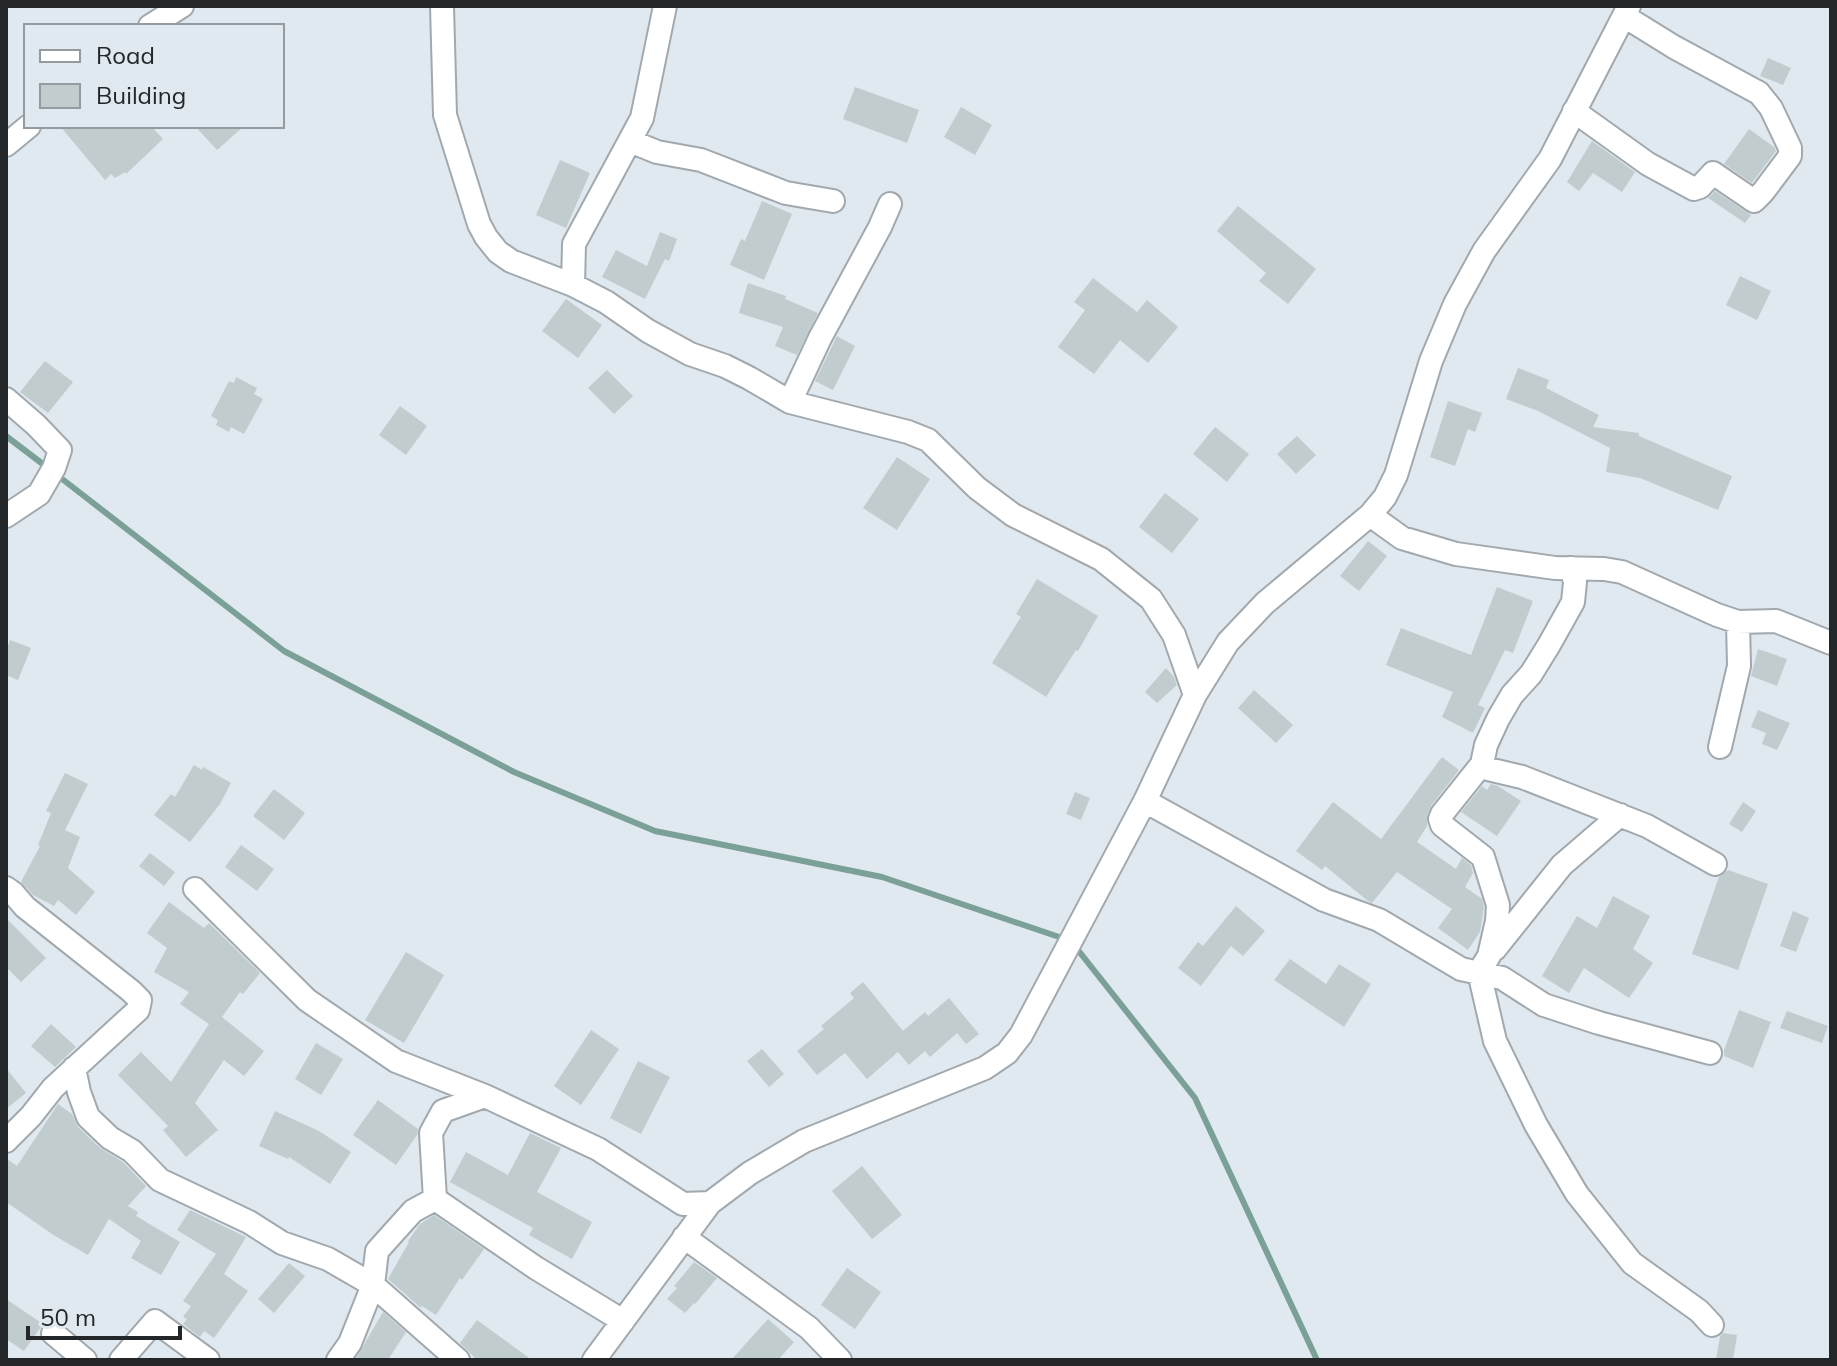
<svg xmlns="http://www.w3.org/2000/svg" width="1837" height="1366" font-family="Mulish,sans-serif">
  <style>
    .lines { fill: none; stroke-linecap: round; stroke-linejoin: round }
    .stream { stroke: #7ba097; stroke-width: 6 }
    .building { fill: #c0ccce }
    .minor-casing { stroke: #a1a9af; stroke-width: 26 }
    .minor { stroke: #fff; stroke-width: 22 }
  </style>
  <rect width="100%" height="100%" fill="#e0e9ef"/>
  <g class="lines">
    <!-- stream -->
    <path class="stream" d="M6,436L48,468
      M57,475L284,651L514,772L655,831L882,877L1065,939
      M1074,945L1195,1098L1317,1360"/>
  </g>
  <!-- building -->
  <path class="building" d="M1768,58L1791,68L1783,85L1760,76Z
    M855,87L919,110L907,143L843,119Z
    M961,107L992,125L975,155L944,137Z
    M60,126H151L163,139L126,174L125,172L115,178L111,174L105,180Z
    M195,126H244L217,150Z
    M1749,129L1774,147L1776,151L1752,183L1724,164Z
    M1592,141L1635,172L1622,192L1593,173L1579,191L1567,182Z
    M560,160L590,173L566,228L536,215Z
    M1715,191L1751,215L1745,223L1708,198Z
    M762,201L792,214L764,280L730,265L741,239L745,241Z
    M1238,206L1316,269L1288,304L1259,281L1266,273L1217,231Z
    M660,232L677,239L669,261L665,259L645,299L602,277L616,250L647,266Z
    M1740,276L1771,291L1757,320L1726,305Z
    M1093,278L1137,312L1147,300L1178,327L1148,363L1120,340L1094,374L1058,347L1085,310L1074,302Z
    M748,283L786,296L785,299L818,313L797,355L775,346L783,327L739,313Z
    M566,299L602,325L578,358L542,331Z
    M837,336L855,346L833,390L815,381Z
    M45,361L73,382L48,413L20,392Z
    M1518,368L1549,380L1546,388L1599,415L1593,427L1639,433V436L1732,476L1718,510L1640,478L1606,472L1610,448L1538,411L1506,399Z
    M607,370L633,396L614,414L588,388Z
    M236,377L257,388L254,394L263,399L244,434L231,427L229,432L216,425L218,420L211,416L229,381L234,383Z
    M1448,401L1482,413L1475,432L1468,429L1455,466L1430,457Z
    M400,406L427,426L406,455L379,435Z
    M1215,427L1249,454L1227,482L1193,454Z
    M1297,436L1316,455L1296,474L1277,454Z
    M897,457L930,479L897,530L863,508Z
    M1165,493L1199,519L1172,553L1139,527Z
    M1368,541L1387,556L1359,591L1340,576Z
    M1037,579L1098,616L1078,651L1076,650L1046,697L992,663L1021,617L1016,614Z
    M1497,587L1533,601L1513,653L1505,650L1478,705L1485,708L1473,733L1442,717L1453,692L1386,665L1401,628L1471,655Z
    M10,640L31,648L18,680L6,675V651Z
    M1758,649L1787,659L1777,686L1751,676Z
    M1166,668L1174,677L1177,685L1157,703L1145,692Z
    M1254,690L1293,725L1276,743L1238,708Z
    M1758,710L1790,723L1777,750L1762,744L1766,733L1751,727Z
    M1442,757L1459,770L1431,806L1427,815V826L1417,842L1456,869L1462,858L1471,865L1473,873L1465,887L1482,899L1484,907L1480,932L1468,950L1438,928L1452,909L1397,872L1372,903L1368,901L1325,866L1322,870L1296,851L1333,802L1381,839Z
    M194,765L202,770L203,767L231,783L220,804L190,842L154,815L171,794L175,797Z
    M65,773L88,784L65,830L80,837L68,868L95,892L76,915L58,900L54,906L33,895L21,882L40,846L38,845L51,813L46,811Z
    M1491,784L1498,786L1521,801L1497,836L1461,812L1482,786L1487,790Z
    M274,789L305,813L284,840L253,816Z
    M1075,792L1090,798L1081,820L1066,814Z
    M1743,802L1756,811L1742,832L1729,824Z
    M241,845L274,869L257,891L225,867Z
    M150,853L175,872L164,886L139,866Z
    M1728,870L1768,884L1738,970L1692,954L1719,877Z
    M1613,896L1650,916L1633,949L1653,963L1629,998L1584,968L1569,993L1542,976L1577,916L1597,928Z
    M169,902L204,928L209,923L260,973L243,994L240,992L222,1017L264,1051L244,1076L224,1060L195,1103L218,1130L186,1157L163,1130L168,1126L118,1075L141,1052L171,1082L209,1024L180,1004L189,992L154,972L167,948L147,933Z
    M1236,906L1265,931L1243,956L1231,946L1201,986L1178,968L1198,942L1203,946Z
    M1793,911L1809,918L1796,952L1780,946Z
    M6,918L46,958L21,982L6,967Z
    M406,952L444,975L404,1043L365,1020Z
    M1290,959L1326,984L1339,964L1371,984L1344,1027L1274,980Z
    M863,982L903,1031L925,1012L928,1016L949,998L979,1034L966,1044L957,1033L930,1057L925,1051L909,1065L898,1052L867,1079L845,1053L817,1075L797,1051L824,1029L821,1026L854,998L850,993Z
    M1739,1010L1771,1022L1753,1068L1724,1056V1050Z
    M1787,1011L1828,1026L1822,1043L1780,1028Z
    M51,1024L76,1047L55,1067L31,1046Z
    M591,1030L619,1049L581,1105L554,1086Z
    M316,1043L343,1059L321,1095L295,1079Z
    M762,1049L784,1074L769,1087L747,1061Z
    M638,1061L670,1077L641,1134L610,1118Z
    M6,1068L26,1093L6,1109Z
    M378,1100L418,1129L417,1135L396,1165L353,1135Z
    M58,1104L72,1114L78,1127L100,1148L123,1162L146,1186L128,1206L138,1212L136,1216L180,1242L161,1275L131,1258L141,1241L109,1219L88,1255L55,1236L6,1202V1158L17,1166Z
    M275,1111L319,1131L351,1152L330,1184L289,1157L288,1159L259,1146Z
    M530,1133L561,1148L537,1192L592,1222L572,1259L529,1235L533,1228L450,1182L466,1152L508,1175Z
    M862,1166L902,1215L872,1239L832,1191Z
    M190,1210L246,1237L224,1274L248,1291L214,1338L204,1331L200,1337L183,1324L187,1319L183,1317L191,1306L183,1301L216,1254L177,1230Z
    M434,1215L484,1249L462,1280L460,1278L436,1315L422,1306L421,1308L388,1279L409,1242L408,1241L420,1224Z
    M694,1262L717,1278L695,1304L694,1303L685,1313L667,1299L677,1288L674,1286Z
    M289,1263L305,1276L274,1313L258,1299Z
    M847,1268L881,1292L855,1329L821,1305Z
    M6,1299L43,1324L24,1351L6,1339Z
    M383,1312L406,1332L388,1360H355Z
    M768,1319L794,1342L778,1360H731Z
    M477,1320L532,1360H477L460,1343Z
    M1723,1333L1737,1335L1733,1360H1716L1720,1336Z"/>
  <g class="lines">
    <defs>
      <path id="minor" d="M442,6L445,115L479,224L486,237L498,252L511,261L573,285L606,302L648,331L690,354L725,366L749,378L790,402L908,432L928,440L977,488L1013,515L1101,559L1151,599L1174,635L1195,695
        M150,26L182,6
        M1574,111L1648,164L1694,189L1700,187L1713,173L1754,201L1763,192L1790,156V148L1771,108L1759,93L1674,47L1624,16
        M630,141L657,152L701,160L786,193L833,201
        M6,145L29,126
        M573,285L574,244L642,118L665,6
        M6,399L36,425L60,450L54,468L39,494L6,516
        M790,402L820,338L880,227L890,204
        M1370,515L1402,538L1456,554L1555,568L1604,569L1622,572L1717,615L1738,622L1776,621L1831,643
        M1571,568L1575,582L1573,602L1549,645L1531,674L1512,695L1498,719L1486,745L1482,764L1442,814L1440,819L1442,825L1483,857L1498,905L1497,921L1489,956L1479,972L1495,1041L1536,1125L1577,1194L1632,1263L1699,1311L1712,1325
        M1720,747L1739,666L1738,622
        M1482,764L1488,769L1522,777L1647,826L1715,864
        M1145,801L1324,900L1379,920L1461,969L1502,978L1544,1005L1599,1023L1710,1053
        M6,888L13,893L25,907L131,991L140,1000L138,1010L53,1088L31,1116L6,1141
        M195,889L307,1000L396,1061L485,1096L598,1149L683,1204L710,1203
        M1495,949L1562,865L1620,815
        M74,1068L79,1092L88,1117L110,1138L132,1151L160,1180L249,1222L282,1243L328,1259L373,1285L458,1360
        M485,1096L443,1111L431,1133L435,1199L536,1268L623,1321
        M684,1237L809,1328L840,1360
        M53,1333L85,1360
        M121,1360L155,1321L208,1360
        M338,1360L350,1343L373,1285L377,1251L413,1211L435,1199
        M594,1360L710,1203L750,1173L804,1141L985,1068L1007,1053L1021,1035L1145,801L1195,695L1228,642L1265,603L1370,515L1385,497L1396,475L1431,361L1455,304L1484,251L1550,159L1629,6"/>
    </defs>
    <!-- minor casing -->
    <use href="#minor" class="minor-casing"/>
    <!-- minor -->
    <use href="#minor" class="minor"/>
  </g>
  <!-- border -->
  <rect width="1837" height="1366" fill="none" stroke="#232729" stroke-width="16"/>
  <!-- legend -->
  <rect x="24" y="24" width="260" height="104" fill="#e0e9ef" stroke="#949ba0" stroke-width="2"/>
  <rect x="40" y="50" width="40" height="12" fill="#ffffff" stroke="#949ba0" stroke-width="2"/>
  <text x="96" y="64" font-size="24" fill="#232729">Road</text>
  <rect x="40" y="84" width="40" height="24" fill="#c0ccce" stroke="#949ba0" stroke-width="2"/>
  <text x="96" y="104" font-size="24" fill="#232729">Building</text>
  <!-- scale -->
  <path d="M28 1326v12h152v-12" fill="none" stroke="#232729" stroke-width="4"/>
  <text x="40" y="1326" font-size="24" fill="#232729" stroke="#e0e9ef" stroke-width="6" paint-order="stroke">50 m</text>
</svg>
